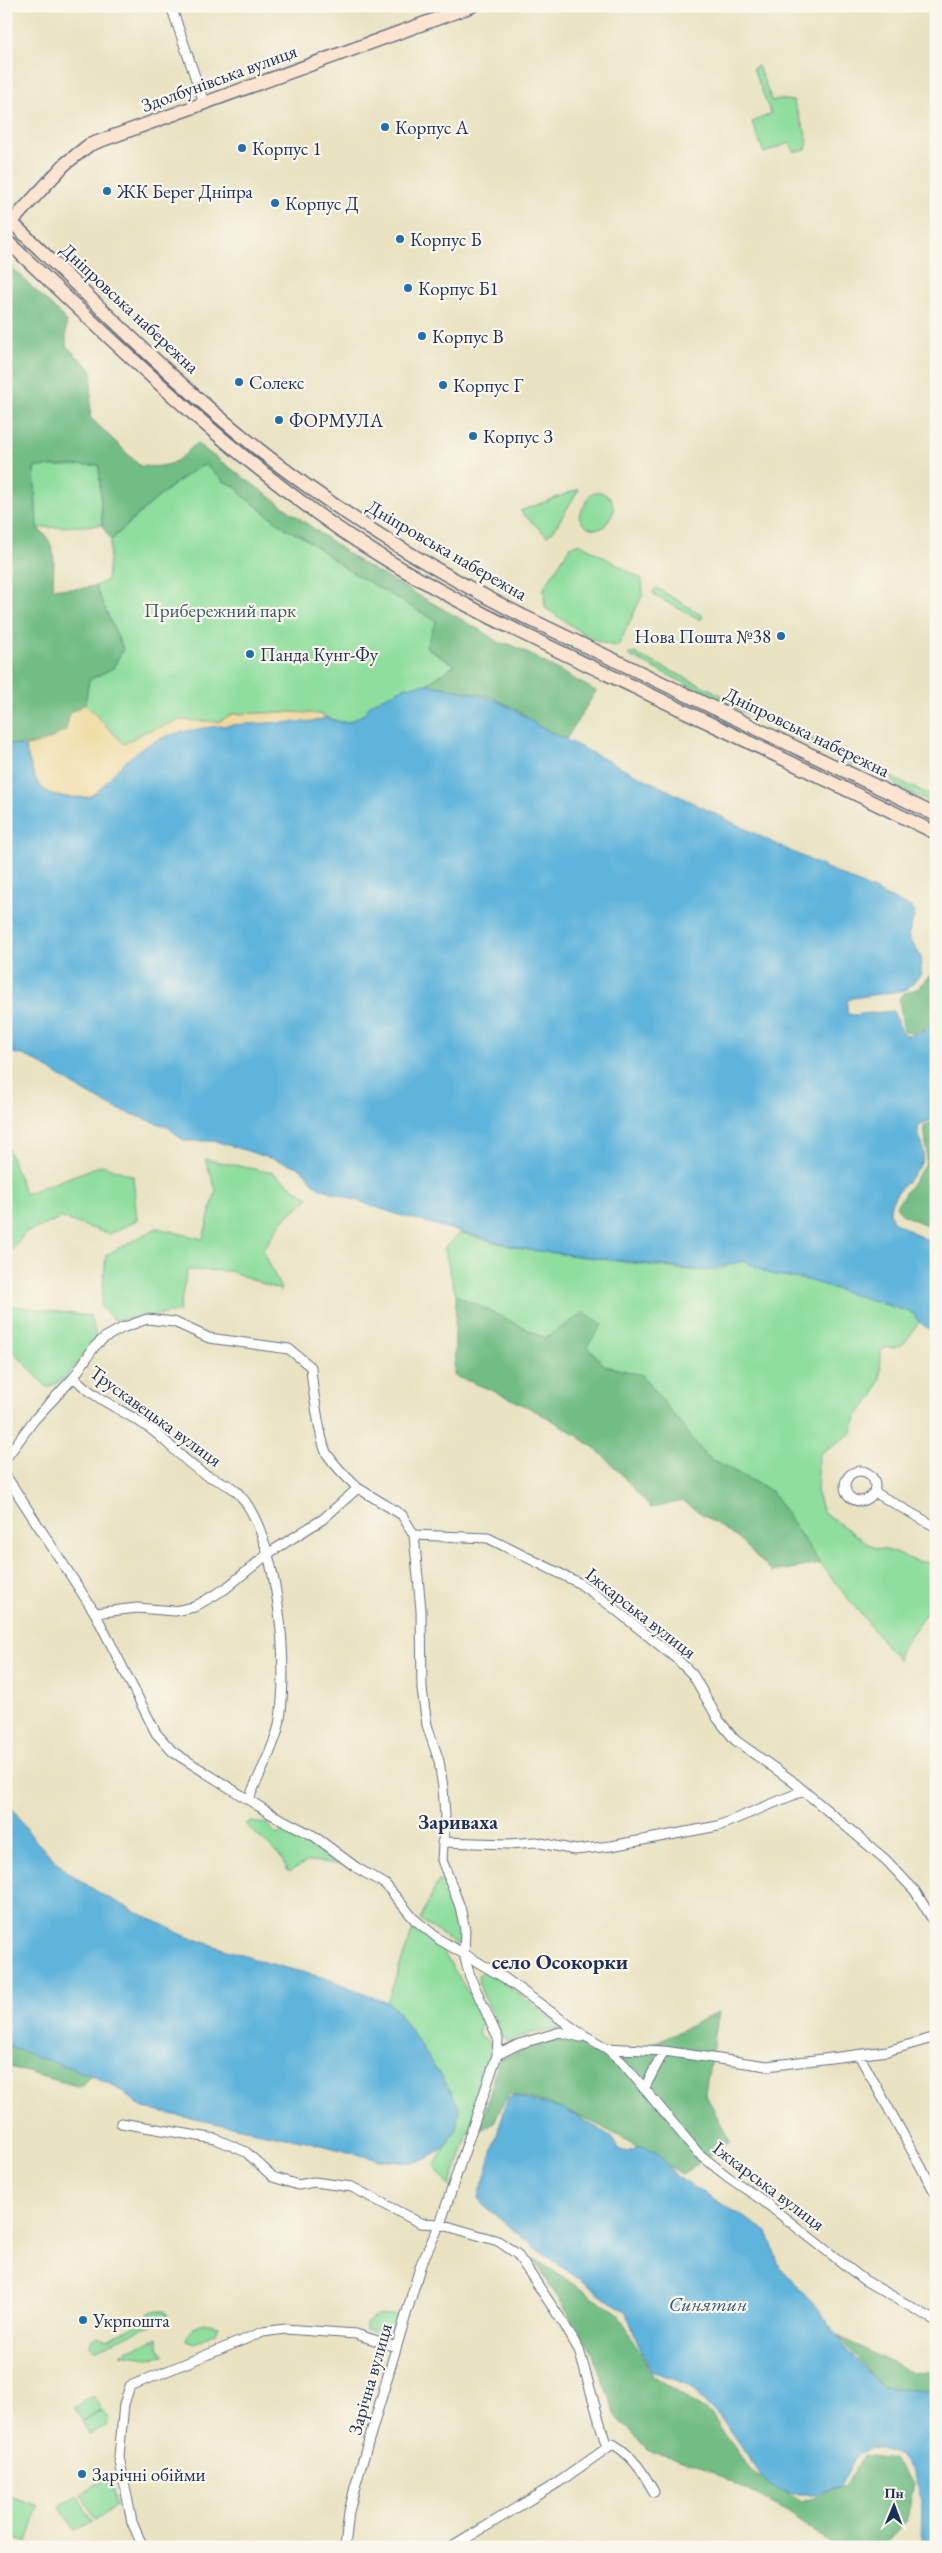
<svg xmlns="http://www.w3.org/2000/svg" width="942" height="2553" font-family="'EB Garamond',serif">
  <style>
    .green { fill: #8ede9d; stroke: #54867e }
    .forest { fill: #72bd84; stroke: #467671 }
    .sand { fill: #eeda9e; stroke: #84847e }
    .water { fill: #5eb4db; stroke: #3c729c }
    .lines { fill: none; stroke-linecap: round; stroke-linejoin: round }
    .street-casing { stroke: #636e81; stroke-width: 11 }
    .secondary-casing { stroke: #636e81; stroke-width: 15 }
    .street { stroke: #fff; stroke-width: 9 }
    .secondary { stroke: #fce5d0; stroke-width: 12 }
    .poi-dot { fill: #1f6fb2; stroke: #fbf7ec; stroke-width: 2 }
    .labels { text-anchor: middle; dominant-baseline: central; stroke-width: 4.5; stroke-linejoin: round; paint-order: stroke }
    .street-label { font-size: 19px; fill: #1b2f5e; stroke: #fbf7ec }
    .poi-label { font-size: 19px; fill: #1b2f5e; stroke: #fbf7ec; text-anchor: start }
    .park-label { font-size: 19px; fill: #385b6e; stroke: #fbf7ec }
    .neighbourhood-label { font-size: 20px; font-weight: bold; fill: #1b2f5e; stroke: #fbf7ec }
    .water-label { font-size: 20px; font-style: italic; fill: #2f5784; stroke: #fbf7ec }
    .quarter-label { font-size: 21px; font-weight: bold; fill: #1b2f5e; stroke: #fbf7ec }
  </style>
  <rect width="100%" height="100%" fill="#fbf7ec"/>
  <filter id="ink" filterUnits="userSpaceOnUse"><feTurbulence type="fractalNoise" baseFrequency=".02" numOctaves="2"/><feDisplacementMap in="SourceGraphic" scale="10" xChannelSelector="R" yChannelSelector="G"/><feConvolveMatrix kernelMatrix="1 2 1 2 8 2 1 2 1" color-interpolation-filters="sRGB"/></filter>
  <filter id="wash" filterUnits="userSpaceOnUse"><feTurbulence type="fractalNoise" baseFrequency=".0096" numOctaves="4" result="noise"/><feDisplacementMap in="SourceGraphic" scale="20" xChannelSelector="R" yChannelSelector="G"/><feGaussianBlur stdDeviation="1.12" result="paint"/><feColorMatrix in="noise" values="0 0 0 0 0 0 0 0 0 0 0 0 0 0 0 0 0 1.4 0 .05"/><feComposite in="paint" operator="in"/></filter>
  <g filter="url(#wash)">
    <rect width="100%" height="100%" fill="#e9e3c2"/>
    <!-- green -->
    <path class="green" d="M758,66L772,101L779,99L793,101L808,139L806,150L795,152L789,143L764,153L752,122L771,114L753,68Z
      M99,464L102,525L37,528L34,467Z
      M205,465L225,482L235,486L243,496L288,530L303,537L348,570L437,621L426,647L455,665L427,684L406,687L371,704L364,714L349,722H340L319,714L294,712L233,714L218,722L181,720L142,733L124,744L85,704L89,680L113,668L123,649L95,586L107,580L111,540C134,520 179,475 205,465Z
      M579,489L554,530L547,536L520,511Z
      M595,492H601L611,498L614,511L604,527C593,531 582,528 579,515L590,495Z
      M579,543L642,579L643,594L618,646C594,646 566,620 545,608L544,588L570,547Z
      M657,588L703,616L701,620L655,596L653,591Z
      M634,653L744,706L750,715L628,655Z
      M765,715L851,759L854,766C838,758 769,728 765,715Z
      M891,777L936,798V805L899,788L895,785Z
      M6,1143L25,1194L102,1165L133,1176L137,1220L109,1234L62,1218L25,1233L6,1257Z
      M205,1159L273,1173L309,1198L283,1220L263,1250L282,1291L230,1271L187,1270L179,1312L114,1320L101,1307L106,1255L157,1228L203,1239L216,1190Z
      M460,1233L522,1249L687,1270H719L735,1262L743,1261L770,1274L807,1280L913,1313L919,1322C910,1334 903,1352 886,1347L881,1351L880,1378L873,1397L856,1417L852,1433L819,1454L817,1493L823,1512L873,1547L893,1552L918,1562L936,1561V1599L899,1652L898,1660L820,1564L771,1491L706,1456L642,1375L605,1366L587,1346L602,1325L584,1313L545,1338L456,1295L444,1248Z
      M6,1305L90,1316L97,1339L65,1378L48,1388L6,1344Z
      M251,1822L267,1824L277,1835L286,1830L293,1831L329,1852L342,1864L308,1861L289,1872L279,1855L245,1824Z
      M439,1880C452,1892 469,1930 459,1947L420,1919Z
      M413,1929L433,1939L441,1948L471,1997L483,2023L479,2029V2037L486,2039L493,2047V2057L487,2062L484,2070L488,2074L450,2187L434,2166L456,2130L452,2093L396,2009L387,2002Z
      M483,1971L496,1977L565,2029L532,2033L508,2041L500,2035C498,2013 479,1998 478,1975Z
      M160,2311H165L168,2316L165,2321L134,2332L95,2350L90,2346L92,2338L96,2336L107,2339L141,2323L149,2313Z
      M394,2314L400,2318L392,2338L366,2330V2324C374,2315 382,2314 394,2314Z
      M204,2323L218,2326L215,2333L194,2344L186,2341C189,2329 192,2326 204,2323Z
      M158,2338V2348L165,2356L148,2358L120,2354Z
      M93,2396L101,2409L82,2421L74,2408Z
      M102,2410L109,2419L107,2426L90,2435L82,2422Z
      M110,2476L116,2506L95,2519L81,2494Z
      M6,2495L39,2506L27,2542L6,2535Z
      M77,2495L92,2521L74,2531L60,2506Z"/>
    <!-- forest -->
    <path class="forest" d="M6,262L63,317L66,323V346L92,370L90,417L140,466C169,468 177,464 196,443L361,563L482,631L499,643L509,644L518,648L596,691L566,739L538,726L519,711L491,697L427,684L455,665L426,647L436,621L348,570L303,537L288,530L243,496L235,486L225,482L205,465C179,474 133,520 111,540L102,525L99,465L34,467L37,528C59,544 53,562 53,588L78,589L95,586L123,649L113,668L89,680L85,704L70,713L66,730C44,743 31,748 6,743Z
      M936,971V1025L912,1033L904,1032L899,999L902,994L917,989Z
      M936,1122V1229L903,1215L896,1206L925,1165L927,1152L924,1125Z
      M456,1295L545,1338L584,1313L603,1324L587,1346L605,1366L642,1375L706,1456L771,1491L820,1564L772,1572L740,1540L683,1501L651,1508C632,1488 614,1463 593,1447C555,1418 499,1391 454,1376Z
      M719,2012L705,2093L730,2142L682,2174C627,2140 573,2105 508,2094L494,2122L480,2131L499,2060L551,2039L627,2056Z
      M6,2044L91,2075L80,2087L6,2066Z
      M533,2258L618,2313L653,2376L711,2414L751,2471L802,2502L846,2485L863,2455L893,2459L914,2485L906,2522L882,2547H835L789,2513L697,2464L649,2451L616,2416L591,2350Z
      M838,2336L912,2373L936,2369V2392L882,2387Z"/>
    <!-- sand -->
    <path class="sand" d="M85,704L124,744L142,733L181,720L218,722L233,714L294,712L319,714L327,718L314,721L190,731L89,797H62L47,792L37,784L25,747L49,740L66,730L70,713Z"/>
    <!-- water -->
    <path class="water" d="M427,684C474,694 499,695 538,726L782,847L912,908L915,912L908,936L921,957V974L906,990L853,998L847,1001V1013L852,1015L893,1011L903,1034L908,1036L936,1027V1119L922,1123L918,1128C918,1139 926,1146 923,1158C917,1180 877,1199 894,1222L936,1245V1334L919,1322L913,1313L807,1280L770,1274L743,1261L706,1271L522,1249L396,1214L320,1188C310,1182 307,1170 296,1166L215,1141H184L168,1127L115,1108L88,1094L34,1060L23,1055L6,1052V743L25,747C33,772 35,796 67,797C73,797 83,799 89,797C98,793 105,783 111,776C125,761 140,747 159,739C200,722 269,724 314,721L327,718L340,722H349L364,714L371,704L406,687Z
      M6,1799L33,1838L66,1871L101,1894L183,1935L260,1961L325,1978L387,2002L396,2009L452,2093L459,2108L456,2130L444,2148L427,2159L410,2163L379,2160L306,2141L159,2112L143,2108L118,2088L91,2075L15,2049L6,2043Z
      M514,2096L566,2110L611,2136L618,2149L627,2152L641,2146L656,2151L677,2177L767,2231L780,2268L818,2308L847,2350L882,2387L936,2392V2547H921L922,2501L913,2472L898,2455L881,2449L870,2448L857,2455L839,2487L817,2494H793L773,2488L764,2480L728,2426L688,2385L652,2371L642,2353L626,2312L535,2248L482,2204L479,2197L508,2097Z"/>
  </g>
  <g filter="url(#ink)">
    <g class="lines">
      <defs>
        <path id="street" d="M171,6L204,103
          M74,1377C96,1401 126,1411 152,1430C169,1443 183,1460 201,1472C210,1478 222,1481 231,1487C279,1521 291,1674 278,1729C272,1752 258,1776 249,1799
          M6,1458L34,1420L74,1377L94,1347L104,1338L122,1328L147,1319L174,1322L209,1338L289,1349L311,1367C312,1384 320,1442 327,1454C336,1467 347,1478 358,1488L323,1519L269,1553L225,1589L194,1607L175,1611L137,1608L95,1613
          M845 1486a15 15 0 1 1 30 0a15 15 0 1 1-30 0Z
          M6,1476L95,1613L156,1733L173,1752L271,1814L314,1836L357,1868L385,1884L414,1919L440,1940L464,1954L470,1977L498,2038L497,2055
          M358,1488L402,1515L414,1535L488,1538L579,1583L611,1606L678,1660L693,1675L718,1719L735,1740L791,1780L886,1860L915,1891L936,1925
          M874,1492L936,1527
          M414,1535L421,1610L422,1689L427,1725L439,1761L443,1788L445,1815L442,1860L460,1907L465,1930L464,1954L503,1977L577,2031L606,2048L623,2063L698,2153L728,2177L762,2200L864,2280L936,2321
          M442,1842L508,1844L536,1842L575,1850L611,1846L718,1826L803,1791
          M606,2048L664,2051L767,2066L887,2051L936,2037
          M859,2055L936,2194
          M644,2089L664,2051
          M121,2123L216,2139L246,2152L273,2177L298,2185L314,2182L352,2187L420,2223L440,2224L498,2241L517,2254L564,2324L579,2350L607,2448L559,2482L452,2547
          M607,2448L613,2444C633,2456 643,2472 654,2492
          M143,2547L132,2522L119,2457L124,2404L130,2386L263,2332L285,2329L356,2334L396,2347
          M345,2547L349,2512L355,2487L421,2264L440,2224L497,2055L519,2044L560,2032L581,2037"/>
        <path id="secondary" d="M6,217C90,297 171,380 262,452C343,516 431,569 523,616L936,815
          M6,228L65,164L89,145L472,6
          M6,240C113,341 218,445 339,529C431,592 533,639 634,687C735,735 835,784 936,833"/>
      </defs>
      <!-- street casing -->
      <use href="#street" class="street-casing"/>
      <!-- secondary casing -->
      <use href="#secondary" class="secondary-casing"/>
      <!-- street -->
      <use href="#street" class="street"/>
      <!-- secondary -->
      <use href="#secondary" class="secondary"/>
    </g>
  </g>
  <!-- markers -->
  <g class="poi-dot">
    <circle cx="385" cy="127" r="5"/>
    <circle cx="242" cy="148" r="5"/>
    <circle cx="107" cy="191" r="5"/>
    <circle cx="275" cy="203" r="5"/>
    <circle cx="400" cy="239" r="5"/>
    <circle cx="408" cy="288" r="5"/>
    <circle cx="422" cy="336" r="5"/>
    <circle cx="239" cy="382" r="5"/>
    <circle cx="443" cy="385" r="5"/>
    <circle cx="279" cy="420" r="5"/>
    <circle cx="473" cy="436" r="5"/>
    <circle cx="781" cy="636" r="5"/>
    <circle cx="250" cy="654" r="5"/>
    <circle cx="83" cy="2320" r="5"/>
    <circle cx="82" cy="2474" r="5"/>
  </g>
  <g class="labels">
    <!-- street labels -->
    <g class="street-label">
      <text transform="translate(219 78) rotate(-20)">Здолбунівська вулиця</text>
      <text transform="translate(130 308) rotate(43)">Дніпровська набережна</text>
      <text transform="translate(447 550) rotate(30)">Дніпровська набережна</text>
      <text transform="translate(807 732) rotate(26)">Дніпровська набережна</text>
      <text transform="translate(156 1416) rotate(36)">Трускавецька вулиця</text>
      <text transform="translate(641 1613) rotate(38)">Іжкарська вулиця</text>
      <text transform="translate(769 2186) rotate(37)">Іжкарська вулиця</text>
      <text transform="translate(370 2379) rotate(-74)">Зарічна вулиця</text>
    </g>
    <!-- poi labels -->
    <g class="poi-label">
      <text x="395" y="127">Корпус А</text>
      <text x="252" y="148">Корпус 1</text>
      <text x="117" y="191">ЖК Берег Дніпра</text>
      <text x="285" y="203">Корпус Д</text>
      <text x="410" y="239">Корпус Б</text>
      <text x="418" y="288">Корпус Б1</text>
      <text x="432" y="336">Корпус В</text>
      <text x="249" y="382">Солекс</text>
      <text x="453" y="385">Корпус Г</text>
      <text x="289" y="420">ФОРМУЛА</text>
      <text x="483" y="436">Корпус З</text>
      <text x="771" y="636" text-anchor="end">Нова Пошта №38</text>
      <text x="260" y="654">Панда Кунг-Фу</text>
      <text x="93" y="2320">Укрпошта</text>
      <text x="92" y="2474">Зарічні обійми</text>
    </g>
    <!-- park labels -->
    <g class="park-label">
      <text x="220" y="610">Прибережний парк</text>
    </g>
    <!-- neighbourhood labels -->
    <g class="neighbourhood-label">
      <text x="458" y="1822">Зариваха</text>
    </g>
    <!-- water labels -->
    <g class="water-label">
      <text x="708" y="2304">Синятин</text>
    </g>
    <!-- quarter labels -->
    <g class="quarter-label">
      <text x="560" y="1961">село Осокорки</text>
    </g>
  </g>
  <!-- margin -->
  <rect width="942" height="2553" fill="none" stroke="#fbf7ec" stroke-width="25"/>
  <!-- north arrow -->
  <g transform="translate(894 2506) rotate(1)" stroke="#fbf7ec" stroke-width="4" paint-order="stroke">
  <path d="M0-4L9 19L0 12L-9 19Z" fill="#1b2f5e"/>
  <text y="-8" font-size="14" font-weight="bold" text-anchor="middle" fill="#1b2f5e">Пн</text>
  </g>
</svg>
